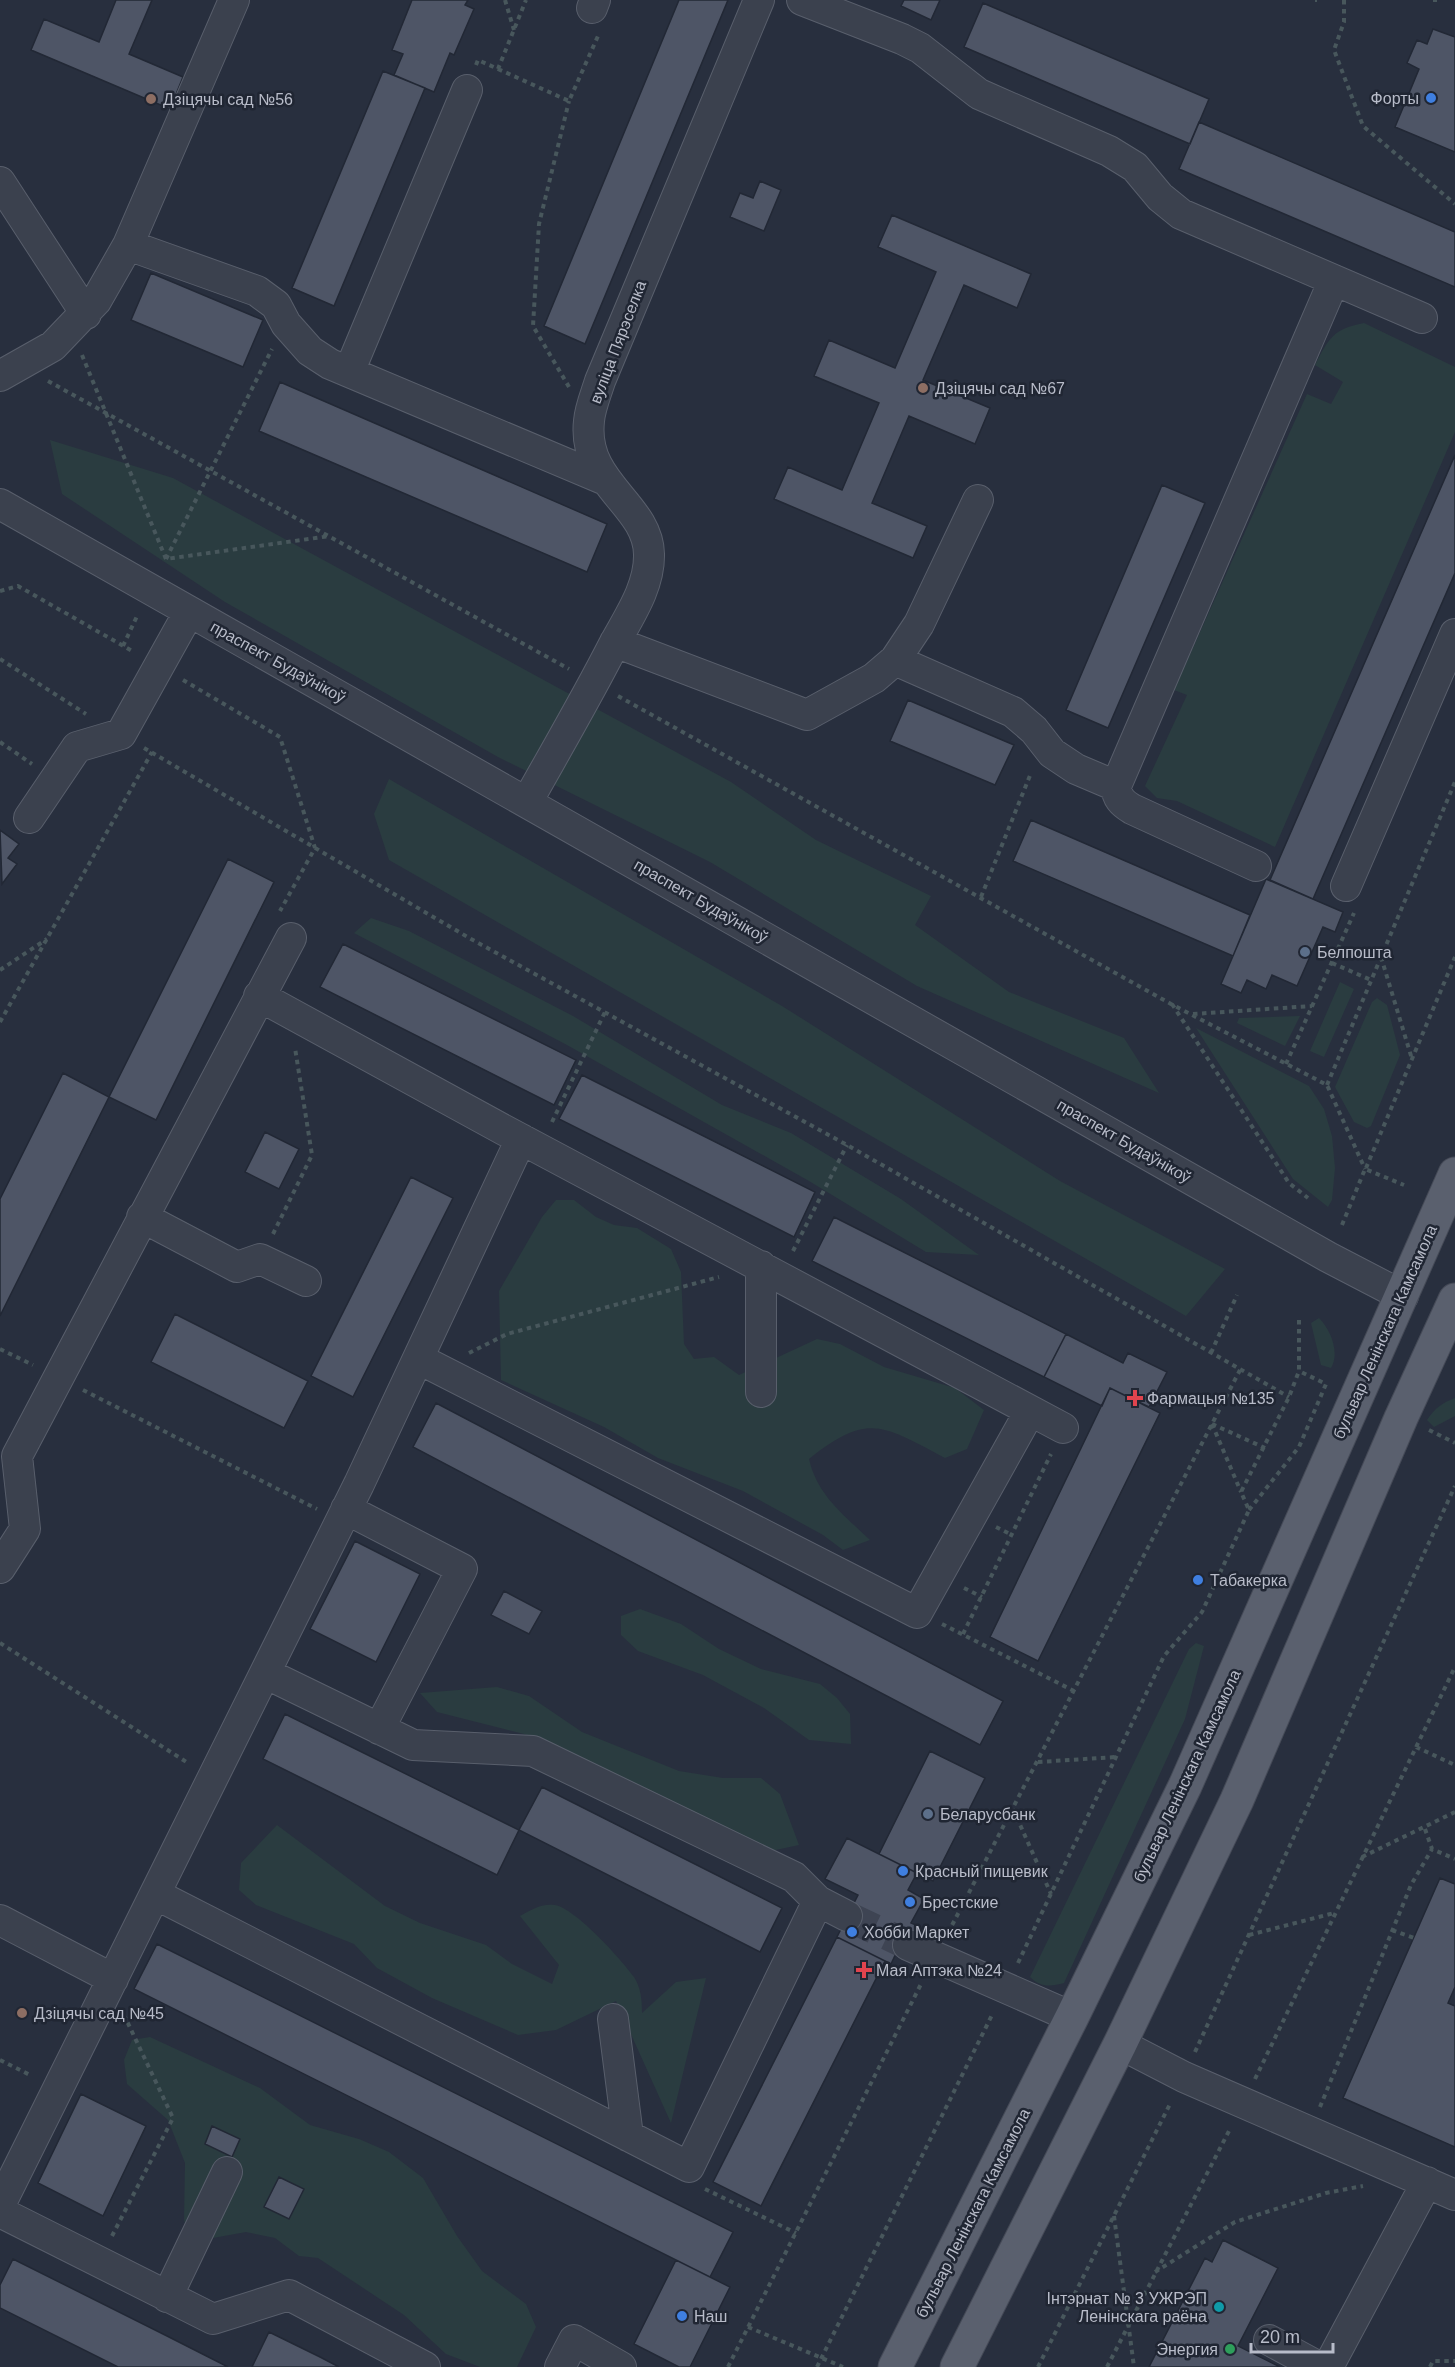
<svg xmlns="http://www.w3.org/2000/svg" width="1455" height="2367" font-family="Helvetica,sans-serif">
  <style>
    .green { fill: #2a3c40 }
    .building { fill: #4e5566; stroke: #222835; stroke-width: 1.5 }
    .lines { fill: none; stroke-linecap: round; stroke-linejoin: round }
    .minor-tunnel { stroke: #3e4453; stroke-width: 30; stroke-dasharray: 30 15; stroke-linecap: butt }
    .minor-casing { stroke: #595f6c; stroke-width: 32 }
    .major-casing { stroke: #454a57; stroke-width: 35 }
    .path { stroke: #48575c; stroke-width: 4; stroke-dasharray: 4.5 4.5; stroke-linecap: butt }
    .minor { stroke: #3b414e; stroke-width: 30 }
    .major { stroke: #5a606e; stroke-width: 33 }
    .shop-dot { fill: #3f7fe0; stroke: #202633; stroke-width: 2 }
    .education-dot { fill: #8d6e63; stroke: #202633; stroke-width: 2 }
    .service-dot { fill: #5c6f8a; stroke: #202633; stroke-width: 2 }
    .health-dot { fill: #e0444e; stroke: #202633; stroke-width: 2 }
    .culture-dot { fill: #0f9aa8; stroke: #202633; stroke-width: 2 }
    .leisure-dot { fill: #2e9e5b; stroke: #202633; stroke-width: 2 }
    .labels { text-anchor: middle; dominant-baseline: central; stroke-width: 5; stroke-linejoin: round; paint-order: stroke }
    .poi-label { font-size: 16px; fill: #b8bcc9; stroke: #202633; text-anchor: start }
    .street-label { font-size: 16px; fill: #b8bcc9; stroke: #202633 }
  </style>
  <rect width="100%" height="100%" fill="#282f3e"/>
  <!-- green -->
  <path class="green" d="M1364,323L1455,367V432L1275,847L1177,801L1157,798L1145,786L1187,695L1174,690L1307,394L1331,404L1343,382L1315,365C1329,338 1333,329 1364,323Z
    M50,440L173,478L731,782L816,840L931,896L915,925L1009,992L1124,1038L1159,1093L917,986L710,862L498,757L225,602L62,494Z
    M389,779L782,1006L1060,1181L1225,1269L1186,1316L389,860L374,814Z
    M371,918L409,931L573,1016L722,1105L791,1133L901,1199L979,1255L926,1252L809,1181L567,1045L354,933Z
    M1340,982L1354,989L1324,1057L1310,1051Z
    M1377,998L1387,1005L1400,1055L1371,1126L1367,1128L1354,1122L1335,1087L1372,1002Z
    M1300,1016L1285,1046L1237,1023L1239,1018Z
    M1196,1028L1309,1086L1324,1109L1332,1136L1335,1168L1332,1200L1328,1207L1293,1179Z
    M556,1200H574L596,1217L614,1225L637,1228L671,1249L681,1272L684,1344L694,1359L714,1357L739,1375L817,1339L840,1344L884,1367L955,1388L984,1410L967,1449L945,1458C882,1425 868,1412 809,1459C817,1495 844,1515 870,1540L843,1550L823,1535L743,1491L658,1458L604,1427L501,1380L499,1291L542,1217Z
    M1319,1318C1331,1330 1340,1353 1331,1368L1321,1365L1311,1323Z
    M1455,1398V1416L1434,1427L1427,1420C1435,1408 1442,1403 1455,1398Z
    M640,1609L681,1624L719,1649L761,1669L820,1684L837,1698L850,1714L851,1744L809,1740L764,1708L703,1675L638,1651L621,1635V1616Z
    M1196,1643L1204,1646L1185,1719L1064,1983C1050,1987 1040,1987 1030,1977L1189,1649Z
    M497,1687L529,1696L582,1732L679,1771L723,1778H761L780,1794L799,1845L771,1851L524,1734L437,1712L420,1693Z
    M277,1825L385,1906L420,1923L486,1945L512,1964L552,1984L559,1965L520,1916C531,1910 541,1903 555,1905C576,1909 621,1959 634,1977C641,1988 642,2000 642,2013L676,1982L706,1978L671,2123L616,2001L556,2030L518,2035L432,1998L377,1968L354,1944L256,1905L239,1890L241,1863Z
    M150,2037L260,2088L310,2125L359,2139L389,2152L423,2178L457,2236L482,2271L526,2304L536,2327L517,2367H480L446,2354L404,2315L318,2258L299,2256L275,2238L246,2232L191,2242L184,2220L185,2163L168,2120L127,2084L124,2060L132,2040Z"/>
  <!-- building -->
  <path class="building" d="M116,0H152L129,54L183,77L170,109L31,50L44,19L99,42Z
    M412,0H468L465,5L474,9L454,55L450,53L434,92L394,75L403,54L392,50Z
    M679,0H728L585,344L544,326Z
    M904,0H940L931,20L901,6Z
    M983,3L1209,99L1190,144L964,47Z
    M1433,29L1455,37V152L1395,127L1419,69L1407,63L1417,40L1427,44Z
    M383,71L425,88L334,306L292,288Z
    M1199,122L1455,232V287L1179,169Z
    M760,181L781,190L764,231L730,217L740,193L753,198Z
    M892,215L1031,274L1017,308L964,285L923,380L990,408L975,444L909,416L872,503L927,526L913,558L774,499L788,467L842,490L879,403L814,376L829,340L895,368L936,272L878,247Z
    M151,273L263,320L243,367L131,320Z
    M280,382L607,524L587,572L259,431Z
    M1455,455V573L1313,899L1270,880Z
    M1162,485L1205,503L1108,728L1066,710Z
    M908,700L1014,745L995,785L890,741Z
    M1031,820L1250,915L1233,956L1013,861Z
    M0,830L19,844L8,858L17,864L2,884Z
    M228,859L274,882L156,1120L109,1097Z
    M1266,879L1343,912L1335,932L1323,927L1297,986L1272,975L1266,989L1247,980L1241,993L1221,984Z
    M343,944L576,1060L554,1105L320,987Z
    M63,1073L109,1097L0,1316V1199Z
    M582,1075L815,1192L794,1237L559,1119Z
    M265,1132L299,1149L279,1189L245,1172Z
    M411,1177L453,1198L353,1397L311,1376Z
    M834,1217L1066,1334L1044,1377L812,1261Z
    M175,1314L308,1381L284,1428L151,1362Z
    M1066,1334L1123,1363L1128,1353L1167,1372L1149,1407L1110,1388L1102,1406L1044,1377Z
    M1110,1388L1160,1413L1038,1661L990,1637Z
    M436,1403L1003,1701L980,1745L413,1447Z
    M355,1541L420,1574L376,1662L310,1629Z
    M504,1591L542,1611L529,1634L491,1615Z
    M285,1714L519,1830L497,1875L263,1759Z
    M930,1751L985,1778L933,1881L879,1854Z
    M542,1787L782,1908L760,1952L519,1830Z
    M847,1838L917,1873L908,1890L924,1899L911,1923L918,1926L904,1953L898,1949L891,1964L837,1937L858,1895L825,1879Z
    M1440,1878L1455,1884V1987L1448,2003L1455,2006V2147L1343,2098Z
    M837,1937L885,1961L761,2206L713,2182Z
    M157,1944L733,2232L710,2277L134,1989Z
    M81,2094L146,2126L103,2216L38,2183Z
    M212,2126L240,2139L232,2157L205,2144Z
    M279,2177L304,2189L289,2219L264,2207Z
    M1223,2240L1278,2268L1238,2346L1280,2367H1149L1205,2258L1212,2262Z
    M13,2259L165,2335L228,2367H118L0,2308V2285Z
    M676,2260L730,2287L690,2367H679L634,2344Z
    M269,2332L320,2357L339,2367H252Z"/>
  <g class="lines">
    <!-- minor-tunnel -->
    <path class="minor-tunnel" d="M847,1916L908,1945"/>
    <defs>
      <path id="minor" d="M802,0L902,39L920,48L979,94L1109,151L1135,167L1160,197L1181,214L1422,318
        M592,8L595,0
        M0,182L86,314
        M128,245L257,291L276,305L286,324L310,351L330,364L603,479
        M349,372L467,90
        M0,376L53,346L96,301L128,245L234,0
        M0,504L1328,1257L1403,1296
        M615,642L807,715L874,678L895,660L919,624L978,500
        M895,660L1013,712L1034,730L1052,753L1076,769L1116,786L1334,280
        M1116,786C1117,798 1122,803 1132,809L1256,866
        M527,802C556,750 586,699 613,646C628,618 650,587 649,554C648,504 582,484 589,421C590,408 596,394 600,381L759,0
        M29,818L77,747L121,734L189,612
        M1346,886L1455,634
        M259,996L504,1130L1063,1428
        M142,1217L237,1267L260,1259L306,1281
        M761,1266V1392
        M419,1359L917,1613L1030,1411
        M346,1509L462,1569L379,1729
        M0,1568L25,1529L17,1456L291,938
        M265,1673L413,1745L533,1751L794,1877L818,1901L847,1916
        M155,1894L689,2167L818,1901
        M0,1920L113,1979
        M908,1945L1072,2017
        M613,2019L628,2136
        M1120,2044L1184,2077L1455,2195
        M0,2205L359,1484L521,1139
        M0,2212L213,2319L289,2295L425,2367
        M167,2297L227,2172
        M1269,2340L1319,2367
        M560,2367L574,2340L621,2367
        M1328,2367L1427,2182"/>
      <path id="major" d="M895,2367L1072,2017L1185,1786L1455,1174
        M957,2367L1120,2044L1237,1800L1401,1418L1455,1300"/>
    </defs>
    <!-- minor casing -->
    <use href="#minor" class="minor-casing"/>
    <!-- major casing -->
    <use href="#major" class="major-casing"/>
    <!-- path -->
    <path class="path" d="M505,0L514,30
      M1315,0H1317
      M1344,0V22L1334,50L1363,126L1455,204
      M1433,0H1437
      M476,65L478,60L498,69L526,0
      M498,69L569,101L598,36
      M82,355L166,559L330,536
      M48,381L569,669
      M569,387L533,326L539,224L569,101
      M166,559L272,349
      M0,591L18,586L134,652
      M123,646L138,614
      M0,659L86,714
      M183,680L280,737L315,848L280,911
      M618,696L1171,1004L1327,1085L1365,1169
      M0,742L32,764
      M144,748L471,939L847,1145L1289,1397
      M981,897L1031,773
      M1381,957L1412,1059
      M1332,963L1371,980
      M0,970L47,939
      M1172,1004L1289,1183L1308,1198
      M1193,1014L1312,1006
      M0,1022L152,752
      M1286,1064L1354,913
      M1327,1085L1455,782
      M552,1122L605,1012
      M1366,1168L1455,957
      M1342,1225L1365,1169L1404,1185
      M273,1234L312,1155L295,1048
      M793,1251L847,1145
      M0,1349L33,1365
      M469,1353L507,1334L719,1277
      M1211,1353L1237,1295
      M83,1390L317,1509
      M1212,1424L1241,1492
      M1212,1424L1265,1448
      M1429,1430L1455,1443
      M1249,1510L1299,1447L1326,1384L1299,1371
      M996,1527L1012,1535
      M964,1588L982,1597
      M942,1624L1074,1691
      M963,1634L1051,1454
      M0,1643L188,1763
      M1416,1747L1455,1765
      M1038,1762L1116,1757
      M1013,1809L1051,1894
      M1425,1829L1432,1849L1455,1859
      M1362,1857L1455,1812
      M1392,1930L1414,1938
      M948,1933L1240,1370
      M1249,1935L1334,1913
      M1018,1963L1164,1656L1202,1612L1249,1510L1241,1492L1289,1397L1299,1371V1317
      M1195,2052L1455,1486
      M0,2060L32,2076
      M1255,2079L1455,1667
      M1320,2107L1411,1885L1432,1849
      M705,2189L796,2233
      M1114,2216L1134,2367
      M112,2236L173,2118L125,2017
      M1155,2272L1235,2222L1326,2193L1363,2186
      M748,2327L843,2367
      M728,2367L922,1982
      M817,2367L993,2013
      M1038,2367L1171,2102
      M1107,2367L1230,2129
      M1430,2367L1433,2361H1455"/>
    <!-- minor -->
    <use href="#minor" class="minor"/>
    <!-- major -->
    <use href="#major" class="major"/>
  </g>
  <!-- markers -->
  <g class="shop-dot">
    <circle cx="1431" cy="98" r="6"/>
    <circle cx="1198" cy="1580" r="6"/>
    <circle cx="903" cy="1871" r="6"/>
    <circle cx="910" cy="1902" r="6"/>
    <circle cx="852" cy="1932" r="6"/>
    <circle cx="682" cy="2316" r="6"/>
  </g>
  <g class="education-dot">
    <circle cx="151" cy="99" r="6"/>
    <circle cx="923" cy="388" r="6"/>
    <circle cx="22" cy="2013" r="6"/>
  </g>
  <g class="service-dot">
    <circle cx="1305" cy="952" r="6"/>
    <circle cx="928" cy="1814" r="6"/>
  </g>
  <g class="health-dot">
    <path d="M1132 1389h6v6h6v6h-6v6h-6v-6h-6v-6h6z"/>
    <path d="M861 1961h6v6h6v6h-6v6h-6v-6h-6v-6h6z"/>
  </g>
  <circle class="culture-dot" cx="1219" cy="2307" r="6"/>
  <circle class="leisure-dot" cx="1230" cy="2349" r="6"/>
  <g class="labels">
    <!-- poi labels -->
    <g class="poi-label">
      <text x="1419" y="98" text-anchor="end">Форты</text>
      <text x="163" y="99">Дзіцячы сад №56</text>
      <text x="935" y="388">Дзіцячы сад №67</text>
      <text x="1317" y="952">Белпошта</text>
      <text x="1147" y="1398">Фармацыя №135</text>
      <text x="1210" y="1580">Табакерка</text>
      <text x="940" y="1814">Беларусбанк</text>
      <text x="915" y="1871">Красный пищевик</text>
      <text x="922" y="1902">Брестские</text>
      <text x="864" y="1932">Хобби Маркет</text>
      <text x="876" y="1970">Мая Аптэка №24</text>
      <text x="34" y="2013">Дзіцячы сад №45</text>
      <text x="1207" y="2298" text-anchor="end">Інтэрнат № 3 УЖРЭП<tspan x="1207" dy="18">Ленінскага раёна</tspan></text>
      <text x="694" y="2316">Наш</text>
      <text x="1218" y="2349" text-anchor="end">Энергия</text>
    </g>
    <!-- street labels -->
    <g class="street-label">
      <text transform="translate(618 342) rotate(-69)">вуліца Пярэселка</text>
      <text transform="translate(278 662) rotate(29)">праспект Будаўнікоў</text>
      <text transform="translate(701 901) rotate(30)">праспект Будаўнікоў</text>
      <text transform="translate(1124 1141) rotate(30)">праспект Будаўнікоў</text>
      <text transform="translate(1385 1332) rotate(-66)">бульвар Ленінскага Камсамола</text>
      <text transform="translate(1187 1776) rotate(-65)">бульвар Ленінскага Камсамола</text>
      <text transform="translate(973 2213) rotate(-63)">бульвар Ленінскага Камсамола</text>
    </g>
  </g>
  <!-- scale -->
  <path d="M1251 2343v9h82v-9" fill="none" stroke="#b8bcc9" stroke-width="3"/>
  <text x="1260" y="2343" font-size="18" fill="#b8bcc9" stroke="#202633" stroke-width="4.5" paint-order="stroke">20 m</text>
</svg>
